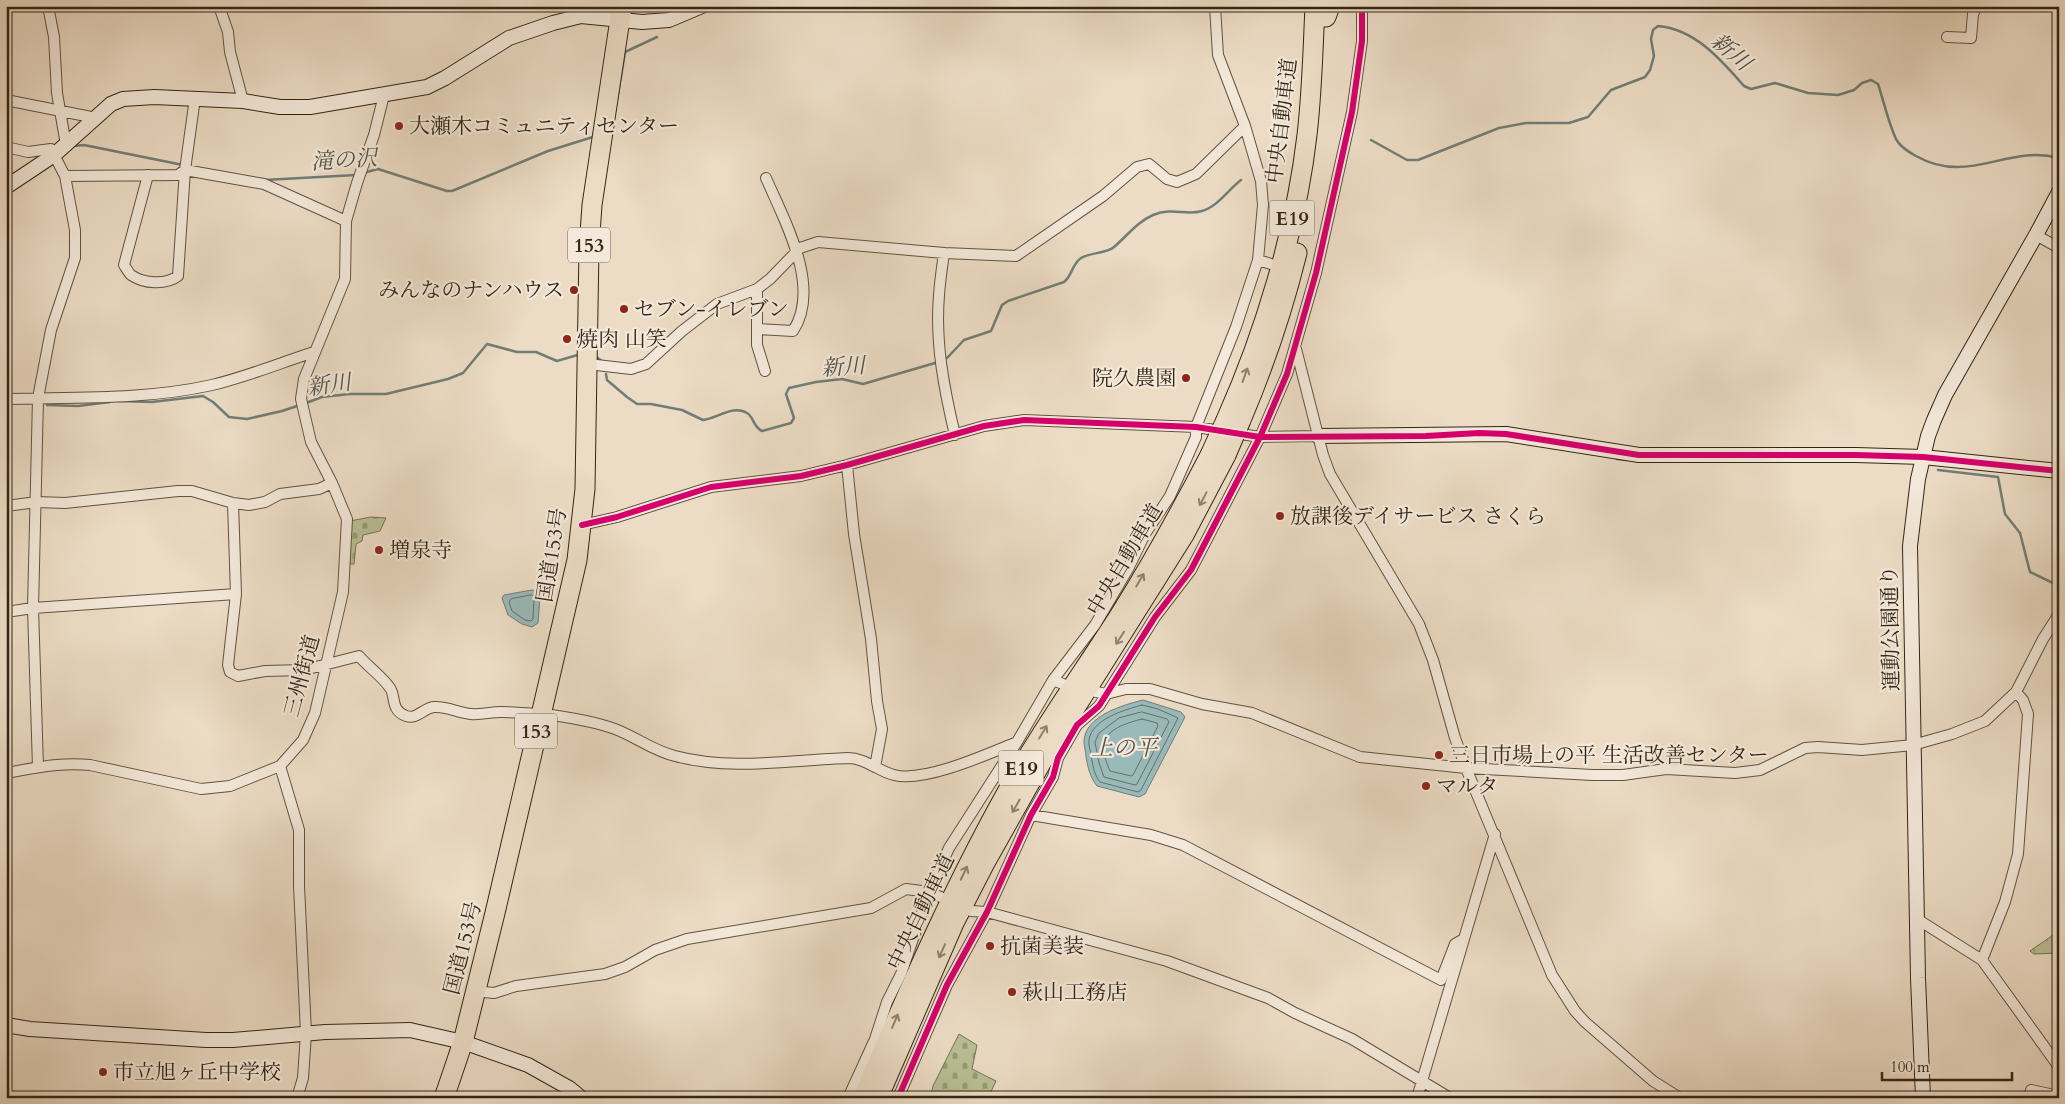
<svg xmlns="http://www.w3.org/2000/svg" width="2065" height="1104" font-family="Cardo,'Noto Serif JP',serif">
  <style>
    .forest { fill: url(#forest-crowns); stroke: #767256 }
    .cemetery { fill: url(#cemetery-stones); stroke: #767256 }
    .water { fill: #99bab9; stroke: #707e78 }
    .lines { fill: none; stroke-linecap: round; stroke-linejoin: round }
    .shore { stroke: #667068; stroke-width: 1 }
    .stream { stroke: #707e78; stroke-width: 2.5 }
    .street-casing { stroke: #615342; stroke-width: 12 }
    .secondary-casing { stroke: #332517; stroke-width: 16 }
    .highway-casing { stroke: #332517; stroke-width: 21 }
    .street { stroke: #f3e8d9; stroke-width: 10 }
    .secondary { stroke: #f3e8d9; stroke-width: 14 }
    .highway { stroke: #ecdcc5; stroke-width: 19 }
    .highway-bridge-casing { stroke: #332517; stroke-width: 21; stroke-linecap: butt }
    .highway-bridge { stroke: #ecdcc5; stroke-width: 19 }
    .cycleway-casing { stroke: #f3e8d9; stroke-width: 9 }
    .cycleway { stroke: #d6006c; stroke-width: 6 }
    .oneway { stroke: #90806e }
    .poi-dot { fill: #8f2418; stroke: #f3e8d9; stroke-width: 2 }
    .labels { text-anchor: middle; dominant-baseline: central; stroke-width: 4.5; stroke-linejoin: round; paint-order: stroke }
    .shield { fill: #f3e8d9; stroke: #6d6051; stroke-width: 1 }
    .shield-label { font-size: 20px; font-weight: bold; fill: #332517 }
    .street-label { font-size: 21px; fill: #332517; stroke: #f3e8d9 }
    .poi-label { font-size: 21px; fill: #332517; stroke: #f3e8d9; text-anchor: start }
    .water-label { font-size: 22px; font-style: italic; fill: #525248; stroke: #f3e8d9 }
  </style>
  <defs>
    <pattern id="forest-crowns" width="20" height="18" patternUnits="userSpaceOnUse" patternTransform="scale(1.25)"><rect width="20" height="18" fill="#b8c094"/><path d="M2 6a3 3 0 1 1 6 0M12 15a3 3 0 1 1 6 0" fill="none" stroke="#969c78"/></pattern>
    <pattern id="cemetery-stones" width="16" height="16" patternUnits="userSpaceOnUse" patternTransform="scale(1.25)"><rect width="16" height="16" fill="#b8c094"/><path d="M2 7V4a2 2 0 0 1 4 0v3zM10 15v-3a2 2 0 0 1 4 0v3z" fill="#969c78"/></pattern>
  </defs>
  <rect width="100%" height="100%" fill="#ecdcc5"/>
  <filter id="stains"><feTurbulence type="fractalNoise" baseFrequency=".004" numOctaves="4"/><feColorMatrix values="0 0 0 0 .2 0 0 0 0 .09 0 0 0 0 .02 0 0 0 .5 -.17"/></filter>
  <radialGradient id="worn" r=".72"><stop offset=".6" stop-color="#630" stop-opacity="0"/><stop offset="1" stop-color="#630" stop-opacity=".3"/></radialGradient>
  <!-- forest -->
  <path class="forest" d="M2059,931V953L2034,954L2030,951Z"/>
  <!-- cemetery -->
  <path class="cemetery" d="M371,517L386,518L380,531L363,535L362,541L356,544L354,564H349L350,521Z
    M959,1034L977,1045L972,1069L996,1081L988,1098H930L933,1086Z"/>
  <!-- water -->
  <path class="water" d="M532,590L537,591L540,597L538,623L532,627L522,624L508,615L502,598L504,595Z
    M1143,700L1181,712L1185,717L1145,794L1139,797L1097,786C1090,777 1088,768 1086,757C1086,752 1084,746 1084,742C1084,716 1123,705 1143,700Z"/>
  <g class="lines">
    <!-- shore -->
    <path class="shore" d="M532,595L534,597L533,619L531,621L525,620L512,611L509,602L511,599Z
      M1142,705L1158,709L1178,718L1141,790L1138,792L1100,782C1094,775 1093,765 1091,756C1091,752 1088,745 1089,740C1092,719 1124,710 1142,705Z
      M1142,712L1167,719L1169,722L1137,784L1135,785L1104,777L1099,763L1095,742L1099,733L1119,718Z
      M1142,719L1157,723L1158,726L1133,775L1131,776L1110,771C1094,736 1111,727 1142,719Z"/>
    <!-- stream -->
    <path class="stream" d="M663,8L669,6
      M615,112L625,52L657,37
      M1371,140L1407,160H1418L1499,128L1526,123H1569L1588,117L1611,90L1645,77L1650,70L1654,56L1651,39L1653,30L1658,26C1695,29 1721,60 1744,86L1751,89L1775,83L1808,93L1838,95L1854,90L1862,83L1871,80L1878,84C1884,102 1888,122 1896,139C1900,147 1909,152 1916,156C1969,186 2007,144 2059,158
      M73,146L84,145L183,165
      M363,173L378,169L447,191H452L548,151L596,136
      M6,178L14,174
      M264,180L356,175
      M594,355L603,362
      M947,358L964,340L991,331L1002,305L1008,301L1064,282C1072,276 1072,264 1081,258C1091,252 1106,254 1114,247C1127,236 1137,222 1153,215C1173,207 1186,216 1202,211C1217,207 1228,190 1241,180
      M606,374L607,380L627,397L637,404H651L682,410L703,420C716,419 734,404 747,413C754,417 753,427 762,431L791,423L794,418L786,394L789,388L816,382L842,379L863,384L935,363
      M118,401L152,402L203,396L213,402L229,417L247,419L282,411L300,405
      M306,403L322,397L350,394H386L448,379L463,373L487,344L517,352H536L557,361L581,354
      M47,405L78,406L110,402
      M1614,456L1617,459L1627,460
      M1938,470L1998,477L2005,514L2020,533L2030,572L2059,586"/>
    <defs>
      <path id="street" d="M48,6L54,37L57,93L66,145
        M219,6L228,32L230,52L243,101
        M1947,37L1971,38L1973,14L1977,6
        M6,100L96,118
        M6,147L28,152L51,149L65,176L75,230V258L51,330L38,398L33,608L38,767
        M148,175L124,265C126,268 129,273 131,275C144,284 166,285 178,276L185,170L195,98
        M65,176L178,175L185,170L264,184L346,221
        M2036,235L2059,248
        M944,253C942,267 940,281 939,295C935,342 944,389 955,435
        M1258,260L1271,264
        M757,289V345L765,371
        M758,329L793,331C822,287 784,220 766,178
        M1296,349L1323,455L1330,474L1419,624L1433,660L1455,738L1466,768L1552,975L1575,1011L1585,1022L1653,1081L1680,1098
        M588,364L631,369L646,364L682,331L717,304L757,289L770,279L800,248L818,242L944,253L1016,256L1103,196L1137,167L1149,164L1167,179L1177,182L1196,174L1245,126
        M6,399C74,397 145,400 212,385C246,377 280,363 314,352
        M847,465L854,534L871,639L877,701L882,729L875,767
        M233,503L236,594L228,665L230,672L238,676L265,671L304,670L359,656C368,667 382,676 390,688C396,696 390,710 406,716C417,720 423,708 434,707C447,706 458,713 471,714C481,715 490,712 501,712C513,712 526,713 539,714C557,715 591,721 609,727C631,733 650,750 675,756C732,771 790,760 848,758C865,758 878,771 894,775C924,783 988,754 1017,742
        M6,506L37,502L65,503L178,491H192L233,503L249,505L265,502L280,494L319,489L332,483
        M582,525L617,517L711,487L801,476L847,465L984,426L1024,420L1196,427L1260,437L1318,436
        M6,612L33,608L236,594
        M1053,680L1063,684
        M1092,691L1106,694L1126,689H1150L1202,704L1252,713L1360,757L1466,768L1592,775H1623L1666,769L1735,773L1760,770L1805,748L1818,747L1862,750L1913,745L1952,734L1985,721L2016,692L2043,639L2059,614
        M280,766L299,830V886L306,1033L303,1078L297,1098
        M6,773C35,768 61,762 90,765L201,789L230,786L280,766L303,740L315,713L343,592L347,519L332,483L311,442L301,399L304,379L345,279L346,221L357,183L374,135L384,95
        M1031,815L1151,835L1183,845L1441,980L1455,944L1462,940
        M971,911L987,912L1167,961L1268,998L1295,1013L1352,1039L1450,1098
        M1917,919L1982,960L2059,1067
        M1982,960L2005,902L2018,854L2028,714L2023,700L2016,692
        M484,992L494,993L516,986L605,974L625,967L655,950L687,939L871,908L906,889L929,892L943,898
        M848,1098L875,1039L887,1002L901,974L929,892L949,848L1017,742L1053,680L1095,625L1128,569L1145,534L1170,496L1196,437V427L1236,327L1258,260L1263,205L1261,181L1245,126L1218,55L1215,6
        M898,1098L947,985L987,912L1031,815L1053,777L1058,758L1077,725L1099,706L1155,617L1191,570L1260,437L1287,374L1316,273L1352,112L1362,41V6
        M1417,1098L1495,834
        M2029,1098L2031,1090L2059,1096"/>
      <path id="secondary" d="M6,187L54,155L111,104L123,99L154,97L243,101L280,107H310L427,87L445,78L509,38L553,23L581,16L642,22L669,20L702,6
        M1318,436L1506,434L1639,455H1856L1923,457L2059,471
        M6,1025L30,1029L206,1040H233L325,1032L410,1030L463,1042L528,1065L569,1088L581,1098
        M1923,1098L1918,978L1910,546L1918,479L1928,436L1934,420L1945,395L2036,235L2059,192"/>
      <path id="highway" d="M1326,17L1330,6
        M1226,420C1265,333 1296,230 1307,135C1312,93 1313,49 1315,6
        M1241,420C1264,366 1283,310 1297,253
        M444,1098L463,1042L495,913L577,560L585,489L589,248L592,205L622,6
        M863,1098C909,989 956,881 1015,778C1048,721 1086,668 1121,613C1153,562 1182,509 1210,455
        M878,1098L954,923L986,861L1045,756L1184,535L1226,455"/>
    </defs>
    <!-- street casing -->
    <use href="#street" class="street-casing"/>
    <!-- secondary casing -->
    <use href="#secondary" class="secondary-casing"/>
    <!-- highway casing -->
    <use href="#highway" class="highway-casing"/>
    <!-- street -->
    <use href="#street" class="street"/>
    <!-- secondary -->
    <use href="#secondary" class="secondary"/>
    <!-- highway -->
    <use href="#highway" class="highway"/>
    <defs>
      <path id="highway-bridge" d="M1210,455L1226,420
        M1226,455L1241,420"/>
    </defs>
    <!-- highway-bridge casing -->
    <use href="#highway-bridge" class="highway-bridge-casing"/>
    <!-- highway-bridge -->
    <use href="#highway-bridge" class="highway-bridge"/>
    <defs>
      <path id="cycleway" d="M582,525L617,517L711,487L801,476L847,465L984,426L1024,420L1196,427L1260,437L1426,436L1479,433L1506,434L1639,455H1856L1923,457L2059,471
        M898,1098L947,985L987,912L1031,815L1053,777L1058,758L1077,725L1099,706L1155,617L1191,570L1260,437L1287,374L1316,273L1352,112L1362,41V6"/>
    </defs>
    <!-- cycleway casing -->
    <use href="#cycleway" class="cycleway-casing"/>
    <!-- cycleway -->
    <use href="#cycleway" class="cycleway"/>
  </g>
  <!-- one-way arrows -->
  <defs><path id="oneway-shaft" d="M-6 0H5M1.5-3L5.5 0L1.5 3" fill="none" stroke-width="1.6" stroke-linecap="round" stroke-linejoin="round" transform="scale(1.25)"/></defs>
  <g class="oneway">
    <use href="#oneway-shaft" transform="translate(1245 375) rotate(-70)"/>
    <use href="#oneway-shaft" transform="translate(1203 499) rotate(118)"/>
    <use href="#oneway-shaft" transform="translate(1140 580) rotate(-59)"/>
    <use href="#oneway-shaft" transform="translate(1120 638) rotate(123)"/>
    <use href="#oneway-shaft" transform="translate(1043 732) rotate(-59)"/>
    <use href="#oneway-shaft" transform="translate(1016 806) rotate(120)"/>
    <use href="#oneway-shaft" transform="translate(964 873) rotate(-64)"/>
    <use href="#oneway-shaft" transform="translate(942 951) rotate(114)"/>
    <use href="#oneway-shaft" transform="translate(895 1021) rotate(-67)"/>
  </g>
  <!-- markers -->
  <g class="poi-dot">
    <circle cx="399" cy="126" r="5"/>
    <circle cx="574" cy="290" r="5"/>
    <circle cx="624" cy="309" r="5"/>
    <circle cx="567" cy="339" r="5"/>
    <circle cx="1186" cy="378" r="5"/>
    <circle cx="1280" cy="516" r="5"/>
    <circle cx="379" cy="550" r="5"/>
    <circle cx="1439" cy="755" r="5"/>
    <circle cx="1426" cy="786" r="5"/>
    <circle cx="990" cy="946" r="5"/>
    <circle cx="1012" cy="992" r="5"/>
    <circle cx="103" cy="1072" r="5"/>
  </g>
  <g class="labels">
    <!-- shield labels -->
    <g class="shield">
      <rect x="1269.5" y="200.5" width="45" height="35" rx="4"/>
      <rect x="568" y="227.5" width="42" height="35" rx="4"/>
      <rect x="515" y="713.5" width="42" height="35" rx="4"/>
      <rect x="998.5" y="750.5" width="45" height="35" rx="4"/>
    </g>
    <g class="shield-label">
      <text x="1292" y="218">E19</text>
      <text x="589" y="245">153</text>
      <text x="536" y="731">153</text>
      <text x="1021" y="768">E19</text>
    </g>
    <!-- street labels -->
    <g class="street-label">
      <text transform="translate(1282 121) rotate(-83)">中央自動車道</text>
      <text transform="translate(552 555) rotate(-81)">国道153号</text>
      <text transform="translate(1125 560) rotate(-59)">中央自動車道</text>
      <text transform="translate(1891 628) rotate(-91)">運動公園通り</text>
      <text transform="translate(302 676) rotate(-75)">三州街道</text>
      <text transform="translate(921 912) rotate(-64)">中央自動車道</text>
      <text transform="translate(463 948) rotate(-76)">国道153号</text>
    </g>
    <!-- poi labels -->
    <g class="poi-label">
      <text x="409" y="126">大瀬木コミュニティセンター</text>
      <text x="564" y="290" text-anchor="end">みんなのナンハウス</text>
      <text x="634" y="309">セブン-イレブン</text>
      <text x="577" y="339">焼肉 山笑</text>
      <text x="1176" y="378" text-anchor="end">院久農園</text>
      <text x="1290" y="516">放課後デイサービス さくら</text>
      <text x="389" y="550">増泉寺</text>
      <text x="1449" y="755">三日市場上の平 生活改善センター</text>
      <text x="1436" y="786">マルタ</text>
      <text x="1000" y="946">抗菌美装</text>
      <text x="1022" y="992">萩山工務店</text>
      <text x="113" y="1072">市立旭ヶ丘中学校</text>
    </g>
    <!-- water labels -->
    <g class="water-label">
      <text transform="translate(1731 52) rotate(41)">新川</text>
      <text transform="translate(344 160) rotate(-4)">滝の沢</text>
      <text transform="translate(843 367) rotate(-4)">新川</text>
      <text transform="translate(329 385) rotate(-8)">新川</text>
      <text x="1124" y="748">上の平</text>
    </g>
  </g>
  <!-- margin -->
  <rect width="2065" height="1104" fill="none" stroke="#ecdcc5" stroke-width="25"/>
  <rect x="8" y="8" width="2050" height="1089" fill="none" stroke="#332517" stroke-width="2.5"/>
  <rect x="12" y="12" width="2040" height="1079" fill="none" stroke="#332517"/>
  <!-- scale -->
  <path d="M1882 1072v8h130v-8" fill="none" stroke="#332517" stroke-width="2.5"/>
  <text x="1890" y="1072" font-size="15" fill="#332517" stroke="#f3e8d9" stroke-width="4" paint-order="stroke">100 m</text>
  <rect width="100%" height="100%" filter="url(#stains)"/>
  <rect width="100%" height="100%" fill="url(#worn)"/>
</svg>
